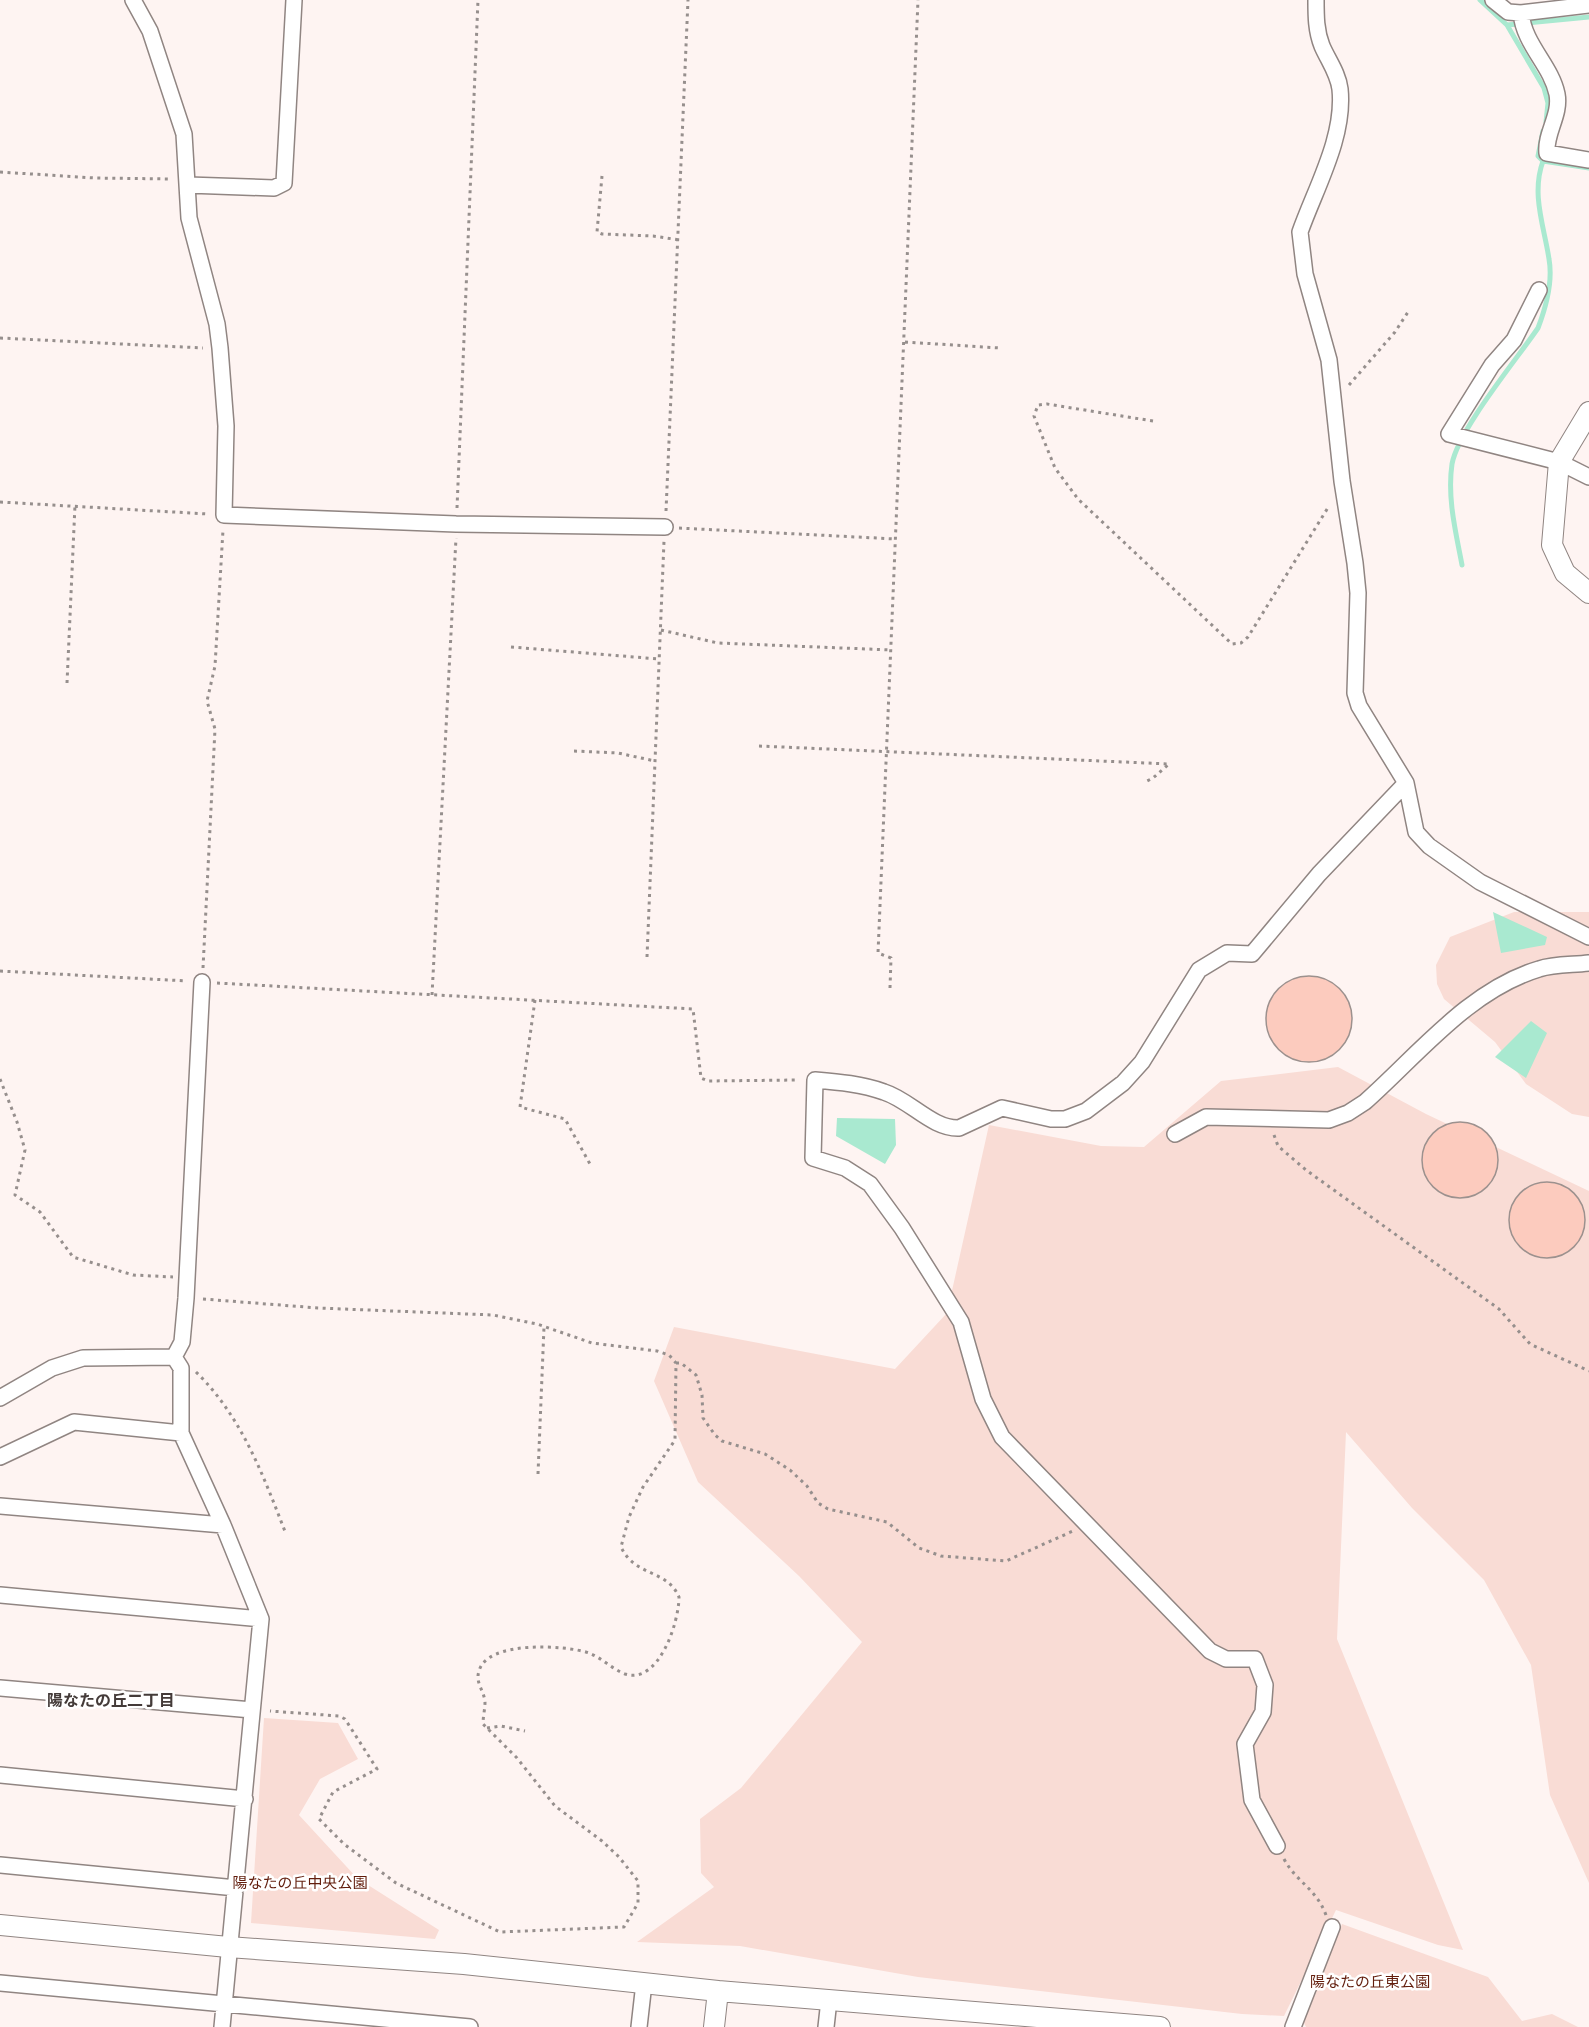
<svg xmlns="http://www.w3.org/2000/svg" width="1589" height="2027" font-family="'Nunito Sans','Noto Sans JP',sans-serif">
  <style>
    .green { fill: #f9dcd5 }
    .water { fill: #a9e9d0 }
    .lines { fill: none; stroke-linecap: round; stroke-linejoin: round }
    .stream { stroke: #a9e9d0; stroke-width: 5 }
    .building { fill: #fccbbe; stroke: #9c918e; stroke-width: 1.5 }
    .minor-casing { stroke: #908582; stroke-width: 18 }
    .tertiary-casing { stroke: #908582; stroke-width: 22 }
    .path { stroke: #968f8d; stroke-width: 3; stroke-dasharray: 3 4.5; stroke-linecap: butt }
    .minor { stroke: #fff; stroke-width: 15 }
    .tertiary { stroke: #fff; stroke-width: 20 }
    .labels { text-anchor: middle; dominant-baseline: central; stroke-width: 5; stroke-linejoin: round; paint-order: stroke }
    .park-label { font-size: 15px; fill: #621d0c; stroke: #fff }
    .neighbourhood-label { font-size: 16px; font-weight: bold; fill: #443b39; stroke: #fff }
  </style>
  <rect width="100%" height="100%" fill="#fef4f2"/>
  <!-- green -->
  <path class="green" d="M1514,912H1589V1117L1572,1114L1526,1084L1495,1042L1444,999L1437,984L1436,965L1450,937Z
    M1338,1067L1426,1114L1589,1191V1883L1550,1795L1531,1665L1484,1580L1412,1508L1346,1432L1337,1639L1463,1950L1438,1945L1336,1910L1284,2016L1242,2014L918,1977L740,1946L637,1942L714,1887L701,1873L700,1819L741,1788L862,1642L799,1576L698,1482L654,1381L674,1327L895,1369L947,1313L989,1125L1101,1146L1144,1147L1221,1081Z
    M264,1718L338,1723L358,1759L320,1779L299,1815L357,1878L439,1930L435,1939L251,1923Z
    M1342,1924L1488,1977L1522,2021L1552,2014L1578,2027H1306L1303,2021Z"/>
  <!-- water -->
  <path class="water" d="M1493,912L1547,937L1545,945L1501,953Z
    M1531,1021L1547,1033L1526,1078L1495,1057Z
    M837,1118L895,1119L896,1145L885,1164L836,1136Z"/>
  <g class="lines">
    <!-- stream -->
    <path class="stream" d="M1480,0L1507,25L1544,88L1548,103L1546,122
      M1507,25L1589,17
      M1543,131L1538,156L1543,161L1589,168
      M1462,565C1456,533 1447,498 1452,464C1458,430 1517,359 1538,328C1546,307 1553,281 1549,259C1544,226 1531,194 1543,161"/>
  </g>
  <!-- building -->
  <path class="building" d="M1266 1019a43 43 0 1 1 86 0a43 43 0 1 1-86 0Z
    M1422 1160a38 38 0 1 1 76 0a38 38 0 1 1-76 0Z
    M1509 1220a38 38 0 1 1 76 0a38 38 0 1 1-76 0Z"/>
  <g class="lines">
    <defs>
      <path id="minor" d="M133,0L150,31L184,134L189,218L217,324L220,348L226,426L224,515L456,524L665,527
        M1316,0C1316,16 1316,31 1322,46C1328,60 1338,73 1340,89C1345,137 1316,187 1300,232L1305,274L1329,360L1342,481L1355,563L1358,593L1355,693L1359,706L1406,783L1416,832L1429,846L1480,882L1589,937
        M1493,0L1508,12L1521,13L1589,5
        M1521,13C1524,45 1551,65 1557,94C1561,115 1545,133 1547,153L1589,160
        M188,185L274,188L284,183L294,0
        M1539,290L1514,340L1492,365L1449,434L1559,462L1589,477
        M1175,1134L1206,1117L1329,1120L1348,1113L1365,1102C1418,1055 1469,990 1539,969C1554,964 1573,965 1589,963
        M174,1357L181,1368V1433L223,1525L261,1619L222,2027
        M0,1398L52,1368L83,1358L174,1357L182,1342L186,1298L202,982
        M0,1457L74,1422L181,1433
        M0,1506L223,1525
        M0,1595L261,1619
        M0,1688L252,1710
        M0,1775L245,1799
        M1277,1846L1252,1800L1245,1744L1263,1712L1265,1685L1255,1659H1226L1210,1651L1002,1437L983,1399L961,1322L902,1228L870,1184L845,1168L813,1158L815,1080C839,1082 862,1084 884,1092C910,1100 932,1129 959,1128L1002,1108L1051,1119H1065L1086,1111L1123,1083L1142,1062L1199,970L1227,953L1252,954L1319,874L1406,783
        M0,1865L236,1888
        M0,1983L470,2027
        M639,2027L644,1983
        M826,2027L829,2000
        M1293,2027L1332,1927"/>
      <path id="tertiary" d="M1589,412L1559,462L1552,545L1565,573L1589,593
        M0,1925L228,1947L464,1964L718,1991L1160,2027
        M714,2027L718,1991"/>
    </defs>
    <!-- minor casing -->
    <use href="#minor" class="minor-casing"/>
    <!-- tertiary casing -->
    <use href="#tertiary" class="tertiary-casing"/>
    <!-- path -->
    <path class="path" d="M0,172L95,178L172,179
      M602,176L597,232L602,234L653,236L680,240
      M0,338L203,348
      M905,342L1000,348
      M1349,385L1395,332L1408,312
      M1153,421L1047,404L1038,405L1034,416L1055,468L1078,499L1232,644L1241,643L1248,637L1329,506
      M0,502L208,514
      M457,508L478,0
      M666,511L688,0
      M679,528L896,539
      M661,630L718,643L892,650
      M511,647L659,659
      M67,683L75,505
      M759,746L1169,764L1153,778L1147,781
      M574,751L618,753L655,761
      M647,957L664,541
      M203,968L215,729L207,701L215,666L223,530
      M0,971L187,981
      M217,983L693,1009L701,1078L708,1081L798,1080
      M890,988L891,958L878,953L918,0
      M432,995L456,538
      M535,1000L520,1107L565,1119L590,1164
      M0,1079L17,1122L25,1150L15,1195L40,1212L73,1257L133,1275L173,1277
      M1274,1135L1278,1146L1306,1170L1499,1309L1530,1344L1589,1371
      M203,1299L318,1308L493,1315L537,1324L592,1343L657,1351L669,1355L676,1363L675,1440L643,1487L629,1517L621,1547C635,1577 667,1569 679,1597C679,1622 659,1685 625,1674C612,1669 602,1658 589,1653C566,1645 487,1640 479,1671C475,1683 484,1690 485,1702C485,1709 483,1717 483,1724L517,1758L555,1806L602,1841L619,1857L638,1881V1903L624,1927L500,1932L396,1883L344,1844L319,1819L333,1792L377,1769L345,1719L339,1716L270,1711
      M676,1363H681L696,1375L702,1395L703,1418L715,1435L722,1441L765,1454L790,1470L807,1486L818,1503L828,1509L887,1522L919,1548L941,1556L1006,1561L1073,1531
      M196,1372C242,1417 263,1475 286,1534
      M538,1474L544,1327
      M487,1728L501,1726L525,1731
      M1284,1859C1297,1883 1316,1888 1326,1915"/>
    <!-- minor -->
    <use href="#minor" class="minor"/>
    <!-- tertiary -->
    <use href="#tertiary" class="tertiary"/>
  </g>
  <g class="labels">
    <!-- park labels -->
    <g class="park-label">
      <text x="300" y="1883">陽なたの丘中央公園</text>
      <text x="1370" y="1982">陽なたの丘東公園</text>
    </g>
    <!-- neighbourhood labels -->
    <g class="neighbourhood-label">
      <text x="111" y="1701">陽なたの丘二丁目</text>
    </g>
  </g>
</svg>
